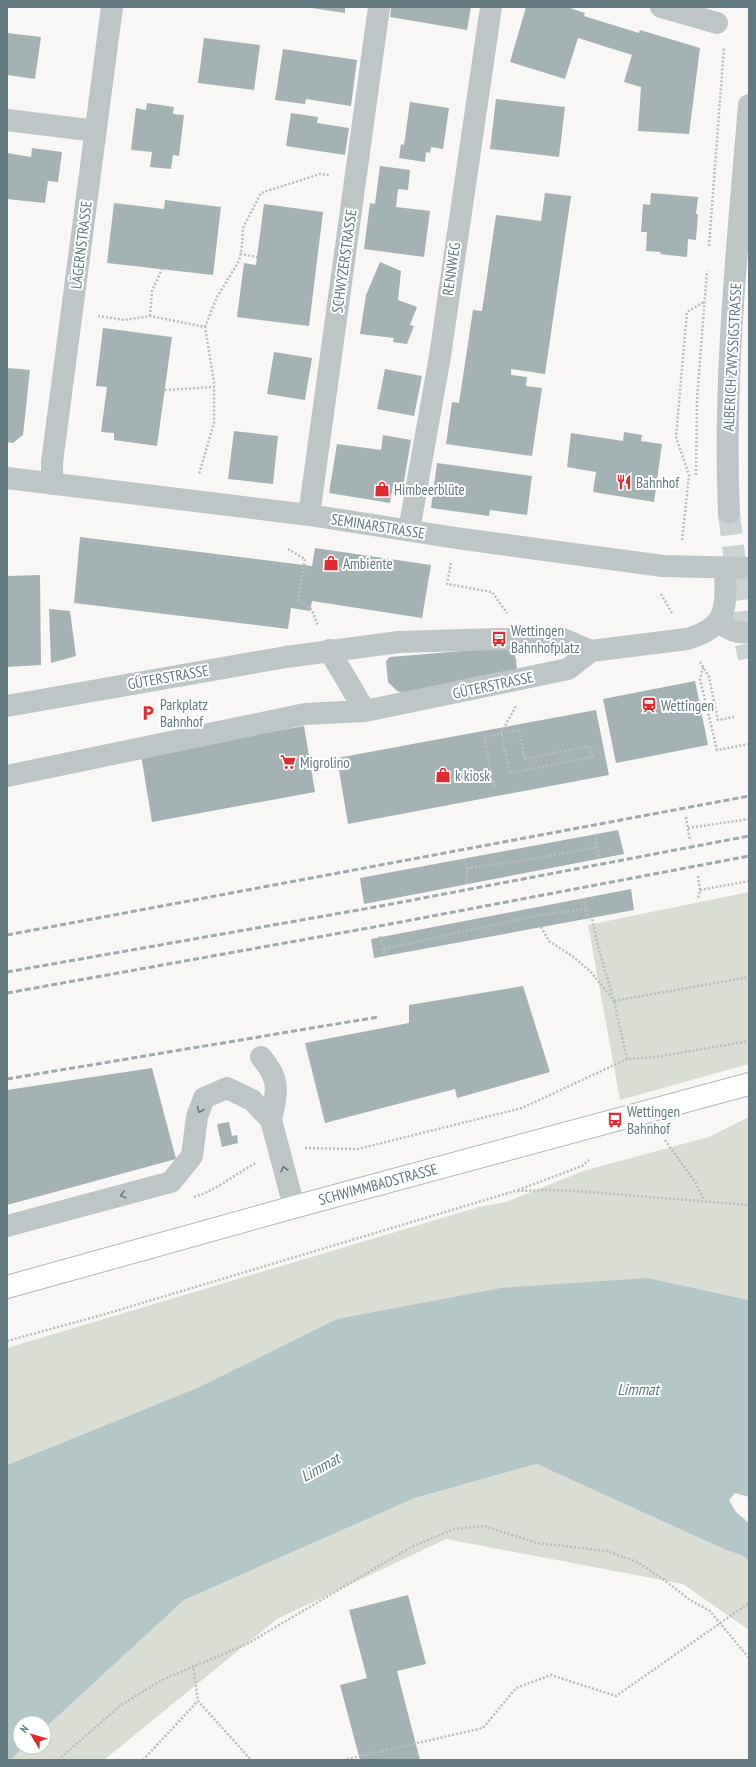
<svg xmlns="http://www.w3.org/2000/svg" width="756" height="1767" font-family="'PT Sans Narrow',sans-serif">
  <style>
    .green { fill: #d9ddd4 }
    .water { fill: #b5c6c6 }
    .building { fill: #a5b2b4 }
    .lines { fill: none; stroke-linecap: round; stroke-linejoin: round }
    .minor-tunnel { stroke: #cbd2d2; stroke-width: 22; stroke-dasharray: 22 11; stroke-linecap: butt }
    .major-casing { stroke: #b2b9bb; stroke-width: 24 }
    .path { stroke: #b9bebf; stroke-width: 2.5; stroke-dasharray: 2 2; stroke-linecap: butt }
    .minor { stroke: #bec5c7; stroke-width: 22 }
    .major { stroke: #fff; stroke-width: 22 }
    .rail { stroke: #9ea9ac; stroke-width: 3; stroke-dasharray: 6 3; stroke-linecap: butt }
    .oneway { stroke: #637a80 }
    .labels { text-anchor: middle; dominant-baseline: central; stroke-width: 4; stroke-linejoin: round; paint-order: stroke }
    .street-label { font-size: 15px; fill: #637a80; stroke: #fff }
    .poi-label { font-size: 15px; fill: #637a80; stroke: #fff; text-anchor: start }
    .water-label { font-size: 16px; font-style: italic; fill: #5e7a7b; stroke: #fff }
  </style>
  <rect width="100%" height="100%" fill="#f8f7f5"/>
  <!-- green -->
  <path class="green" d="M749,892V1064L620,1100L588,925Z
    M749,1117V1300L648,1278L337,1319L197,1388L7,1465V1348L479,1207L506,1202L586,1170L709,1137Z
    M538,1464L726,1550L741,1555L749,1561V1630L683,1584L446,1539L277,1619L104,1760H10L24,1747H44V1729L184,1600L415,1498Z"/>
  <!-- water -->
  <path class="water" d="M648,1278L749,1300V1497L735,1493L729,1500L736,1512L749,1523V1561L741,1555L726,1550L537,1464L415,1498L184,1600L44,1729V1723H20V1747H24L10,1760H7V1465L197,1388L337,1319L501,1288Z"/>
  <!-- building -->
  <path class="building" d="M305,7H345V13Z
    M391,7H471L467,30L390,17Z
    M526,7H567L585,13L584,16L639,33L640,30L700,48L689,134L638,131L641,87L624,82L632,55L578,38L565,79L510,62Z
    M7,33L41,37L35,79L7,75Z
    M204,38L260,45L254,90L198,83Z
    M283,49L357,60L351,106L306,99L305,104L275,100Z
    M496,99L565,107L559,157L490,149Z
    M410,102L449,108L443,149L431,147L430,153L426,152L425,162L399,158L401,144L404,145Z
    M147,103L174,107L173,114L184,115L179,156L173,155L171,169L150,167L152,152L131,150L136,108L146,110Z
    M291,113L318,117L317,123L349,128L345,155L286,146Z
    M32,148L62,152L58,182L48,181L45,203L7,199V153L31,157Z
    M380,166L410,170L408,190L398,189L396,207L430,211L424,257L364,249L370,203L375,204Z
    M545,193L571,196L545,374L511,369V375L527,377L526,386L542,388L532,456L446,444L452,402L459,403L473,310L482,311L496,215L541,221Z
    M651,193L698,197L696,214H698L696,240L688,239L687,257L660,254L661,252L646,251L647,232H641L643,204L650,205Z
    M165,200L221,207L213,275L107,263L114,203L164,209Z
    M264,204L323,212L309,326L237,317L244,263L256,265Z
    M380,262L401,271L398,300L417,307L410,325L414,326L407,344L393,342L394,338L360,334L366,295Z
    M103,328L172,337L157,446L114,440V433L101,432L107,387L96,386Z
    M274,352L312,358L305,400L267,394Z
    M7,368L30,370L23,435L13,443L7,442Z
    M385,369L422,376L414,416L377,409Z
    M234,431L278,436L273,484L228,479Z
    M624,432L642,435L641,441L662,444L654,502L593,492L596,472L567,467L571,433L623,441Z
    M383,435L411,440L403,487L393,485L390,503L329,493L337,444L381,450Z
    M437,463L532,476L527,515L490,510L489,516L431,508Z
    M80,537L312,566L315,548L431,565L422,618L312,601L310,611L291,608L288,629L74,603Z
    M40,575L41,665L7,667V576Z
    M49,609L70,611L76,656L51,663Z
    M499,648L508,650L514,654L516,659L517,670L407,694L397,691L388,682L386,661L390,657Z
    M695,681L708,745L616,763L603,699Z
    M596,710L609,775L348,824L337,758Z
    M304,726L315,792L152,822L141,755Z
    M618,830L624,854L364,904L360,878Z
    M631,889L634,910L374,958L371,939Z
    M523,986L550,1072L457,1098L455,1089L325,1123L305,1043L409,1023V1005Z
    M152,1068L176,1159L7,1205V1090Z
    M229,1122L232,1136L237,1135L238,1143L222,1147L217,1124Z
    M408,1595L426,1664L397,1671L420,1760H360L340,1685L367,1678L349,1610Z"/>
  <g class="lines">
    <!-- minor-tunnel -->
    <path class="minor-tunnel" d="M729,513L744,636L749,658"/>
    <defs>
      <path id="major" d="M7,1287L294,1207L749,1084"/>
    </defs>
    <!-- major casing -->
    <use href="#major" class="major-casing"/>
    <!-- path -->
    <path class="path" d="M709,246L724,47
      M240,254L257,257
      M98,316L125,320L150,316L205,327L214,382V423L199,474
      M150,316L152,291L162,269
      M205,327L217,297L239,261L242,246L243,228L261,193L320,174L329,175
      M165,390L214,387
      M696,475L697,399L707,271
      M682,540L689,475L676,437L687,312L704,302
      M288,549L305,559L298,600L312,610L318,626
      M451,563L447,584L492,592L507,613
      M661,594L673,615
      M700,662L709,677L718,720L734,717
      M703,667L700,679L717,750L749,744
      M494,787L484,737L519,730L525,759L590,746L593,757L510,773L501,733L516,706
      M686,817L690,841
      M688,828L749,819
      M595,834L599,859
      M464,859L467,868V884
      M467,868L528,860L597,847
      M698,876L700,890L698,898
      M700,890L749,881
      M584,898L588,919
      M541,927L549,941L572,956L590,971L614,1001L598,946L592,918
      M380,936L385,956
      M384,949L539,915L585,909
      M627,1059L614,1001L749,977
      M665,1140L695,1182L704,1200
      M305,1148L358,1149L522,1108L627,1059L656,1057L749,1041
      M518,1190L582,1166L589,1160
      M194,1197C217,1190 235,1174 256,1163
      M7,1341L102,1315L515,1191L550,1190L576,1191L749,1205
      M193,1665L198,1701L251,1760
      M58,1760L121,1705L164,1679L247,1644L411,1547L454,1529L484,1526L537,1543L607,1551L637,1562L663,1579L690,1600L710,1611L749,1658
      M143,1760L198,1701
      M343,1760L483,1728L516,1688L551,1675L616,1696L749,1603"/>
    <!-- minor -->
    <path class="minor" d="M661,7L717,23
      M7,120L96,131
      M7,478L309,515L456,538L663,566L749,568
      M52,484V462L112,7
      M729,513C723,377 738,241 749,105
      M309,515L379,7
      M409,530L440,356L491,7
      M718,622C729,629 736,634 749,632
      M329,650L365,711L568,669L591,651L687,639C729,627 726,607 725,568
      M7,706L286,657L399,642L499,639H563L591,651
      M7,776L305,714L365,711
      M261,1057C281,1080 277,1092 271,1120
      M7,1226L171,1182L192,1156L197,1117L204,1098L227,1088L252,1100L271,1120L294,1207"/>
    <!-- major -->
    <use href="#major" class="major"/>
    <!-- rail -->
    <path class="rail" d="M7,935L749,796
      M7,972L381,906L749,836
      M7,993L385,925L749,856
      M7,1079L378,1017"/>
  </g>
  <!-- one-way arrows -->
  <defs><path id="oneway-chevron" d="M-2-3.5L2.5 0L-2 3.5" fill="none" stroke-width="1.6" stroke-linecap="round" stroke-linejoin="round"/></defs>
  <g class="oneway">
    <use href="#oneway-chevron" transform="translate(200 1110) rotate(112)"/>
    <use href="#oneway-chevron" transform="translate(284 1169) rotate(-104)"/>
    <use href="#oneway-chevron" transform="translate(123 1195) rotate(165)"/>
  </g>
  <!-- icons -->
  <defs>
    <symbol id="restaurant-bare" viewBox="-9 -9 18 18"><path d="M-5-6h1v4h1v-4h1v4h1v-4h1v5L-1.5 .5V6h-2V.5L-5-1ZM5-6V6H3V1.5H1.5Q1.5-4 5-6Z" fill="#e32a31" stroke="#fff" stroke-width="2.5" paint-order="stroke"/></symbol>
    <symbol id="shop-bare" viewBox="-9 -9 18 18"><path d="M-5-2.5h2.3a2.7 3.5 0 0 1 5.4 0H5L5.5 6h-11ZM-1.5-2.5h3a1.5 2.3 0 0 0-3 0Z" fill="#e32a31" stroke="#fff" stroke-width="2.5" paint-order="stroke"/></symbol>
    <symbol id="bus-bare" viewBox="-9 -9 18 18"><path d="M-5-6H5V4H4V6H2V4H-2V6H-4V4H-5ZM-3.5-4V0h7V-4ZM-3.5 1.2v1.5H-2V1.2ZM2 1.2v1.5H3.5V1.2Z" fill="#e32a31" stroke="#fff" stroke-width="2.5" paint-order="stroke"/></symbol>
    <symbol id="station-bare" viewBox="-9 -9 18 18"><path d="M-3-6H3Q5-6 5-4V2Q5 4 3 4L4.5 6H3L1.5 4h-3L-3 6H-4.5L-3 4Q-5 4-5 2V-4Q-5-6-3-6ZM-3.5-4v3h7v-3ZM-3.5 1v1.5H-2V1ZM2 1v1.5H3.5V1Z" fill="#e32a31" stroke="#fff" stroke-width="2.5" paint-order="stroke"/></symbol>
    <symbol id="parking-bare" viewBox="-9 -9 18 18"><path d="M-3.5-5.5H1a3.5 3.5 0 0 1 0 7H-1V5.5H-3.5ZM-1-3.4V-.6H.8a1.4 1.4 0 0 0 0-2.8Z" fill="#e32a31" stroke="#fff" stroke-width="2.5" paint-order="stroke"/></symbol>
    <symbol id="supermarket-bare" viewBox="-9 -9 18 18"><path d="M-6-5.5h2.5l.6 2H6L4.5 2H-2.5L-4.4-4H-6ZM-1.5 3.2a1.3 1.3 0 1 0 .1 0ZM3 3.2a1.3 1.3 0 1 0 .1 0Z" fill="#e32a31" stroke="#fff" stroke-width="2.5" paint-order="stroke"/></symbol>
  </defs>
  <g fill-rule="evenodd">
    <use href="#restaurant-bare" x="613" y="471" width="22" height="22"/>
    <use href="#shop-bare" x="371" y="478" width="22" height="22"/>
    <use href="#shop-bare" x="320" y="552" width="22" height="22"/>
    <use href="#bus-bare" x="488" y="628" width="22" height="22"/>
    <use href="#station-bare" x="638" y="694" width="22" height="22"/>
    <use href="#parking-bare" x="137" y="702" width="22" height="22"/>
    <use href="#supermarket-bare" x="277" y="751" width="22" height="22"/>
    <use href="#shop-bare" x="432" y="764" width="22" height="22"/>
    <use href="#bus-bare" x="604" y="1109" width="22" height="22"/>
  </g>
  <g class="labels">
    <!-- street labels -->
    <g class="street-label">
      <text transform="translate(81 245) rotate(-83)">LÄGERNSTRASSE</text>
      <text transform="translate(344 261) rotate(-82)">SCHWYZERSTRASSE</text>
      <text transform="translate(451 269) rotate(-82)">RENNWEG</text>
      <text transform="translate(732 357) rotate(-87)">ALBERICH ZWYSSIGSTRASSE</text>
      <text transform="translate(378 526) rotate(9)">SEMINARSTRASSE</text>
      <text transform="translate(168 677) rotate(-10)">GÜTERSTRASSE</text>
      <text transform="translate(493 685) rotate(-12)">GÜTERSTRASSE</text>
      <text transform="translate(378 1184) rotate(-15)">SCHWIMMBADSTRASSE</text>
    </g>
    <!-- poi labels -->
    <g class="poi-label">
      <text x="636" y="482">Bahnhof</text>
      <text x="394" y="489">Himbeerblüte</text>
      <text x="343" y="563">Ambiente</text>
      <text x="511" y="630">Wettingen<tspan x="511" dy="17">Bahnhofplatz</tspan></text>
      <text x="160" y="704">Parkplatz<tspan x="160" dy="17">Bahnhof</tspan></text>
      <text x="661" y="705">Wettingen</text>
      <text x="300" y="762">Migrolino</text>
      <text x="455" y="775">k kiosk</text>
      <text x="627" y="1111">Wettingen<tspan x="627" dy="17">Bahnhof</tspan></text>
    </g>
    <!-- water labels -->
    <g class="water-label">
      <text x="638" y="1389">Limmat</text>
      <text transform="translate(320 1467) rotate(-29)">Limmat</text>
    </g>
  </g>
  <!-- border -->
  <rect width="756" height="1767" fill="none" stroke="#637a80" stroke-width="16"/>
  <!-- north arrow -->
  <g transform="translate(32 1735) rotate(308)"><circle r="19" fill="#ffffff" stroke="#c1cacc"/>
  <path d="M0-3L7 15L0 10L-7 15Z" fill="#e32a31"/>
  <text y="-6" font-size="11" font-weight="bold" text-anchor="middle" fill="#637a80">N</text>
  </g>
</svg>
